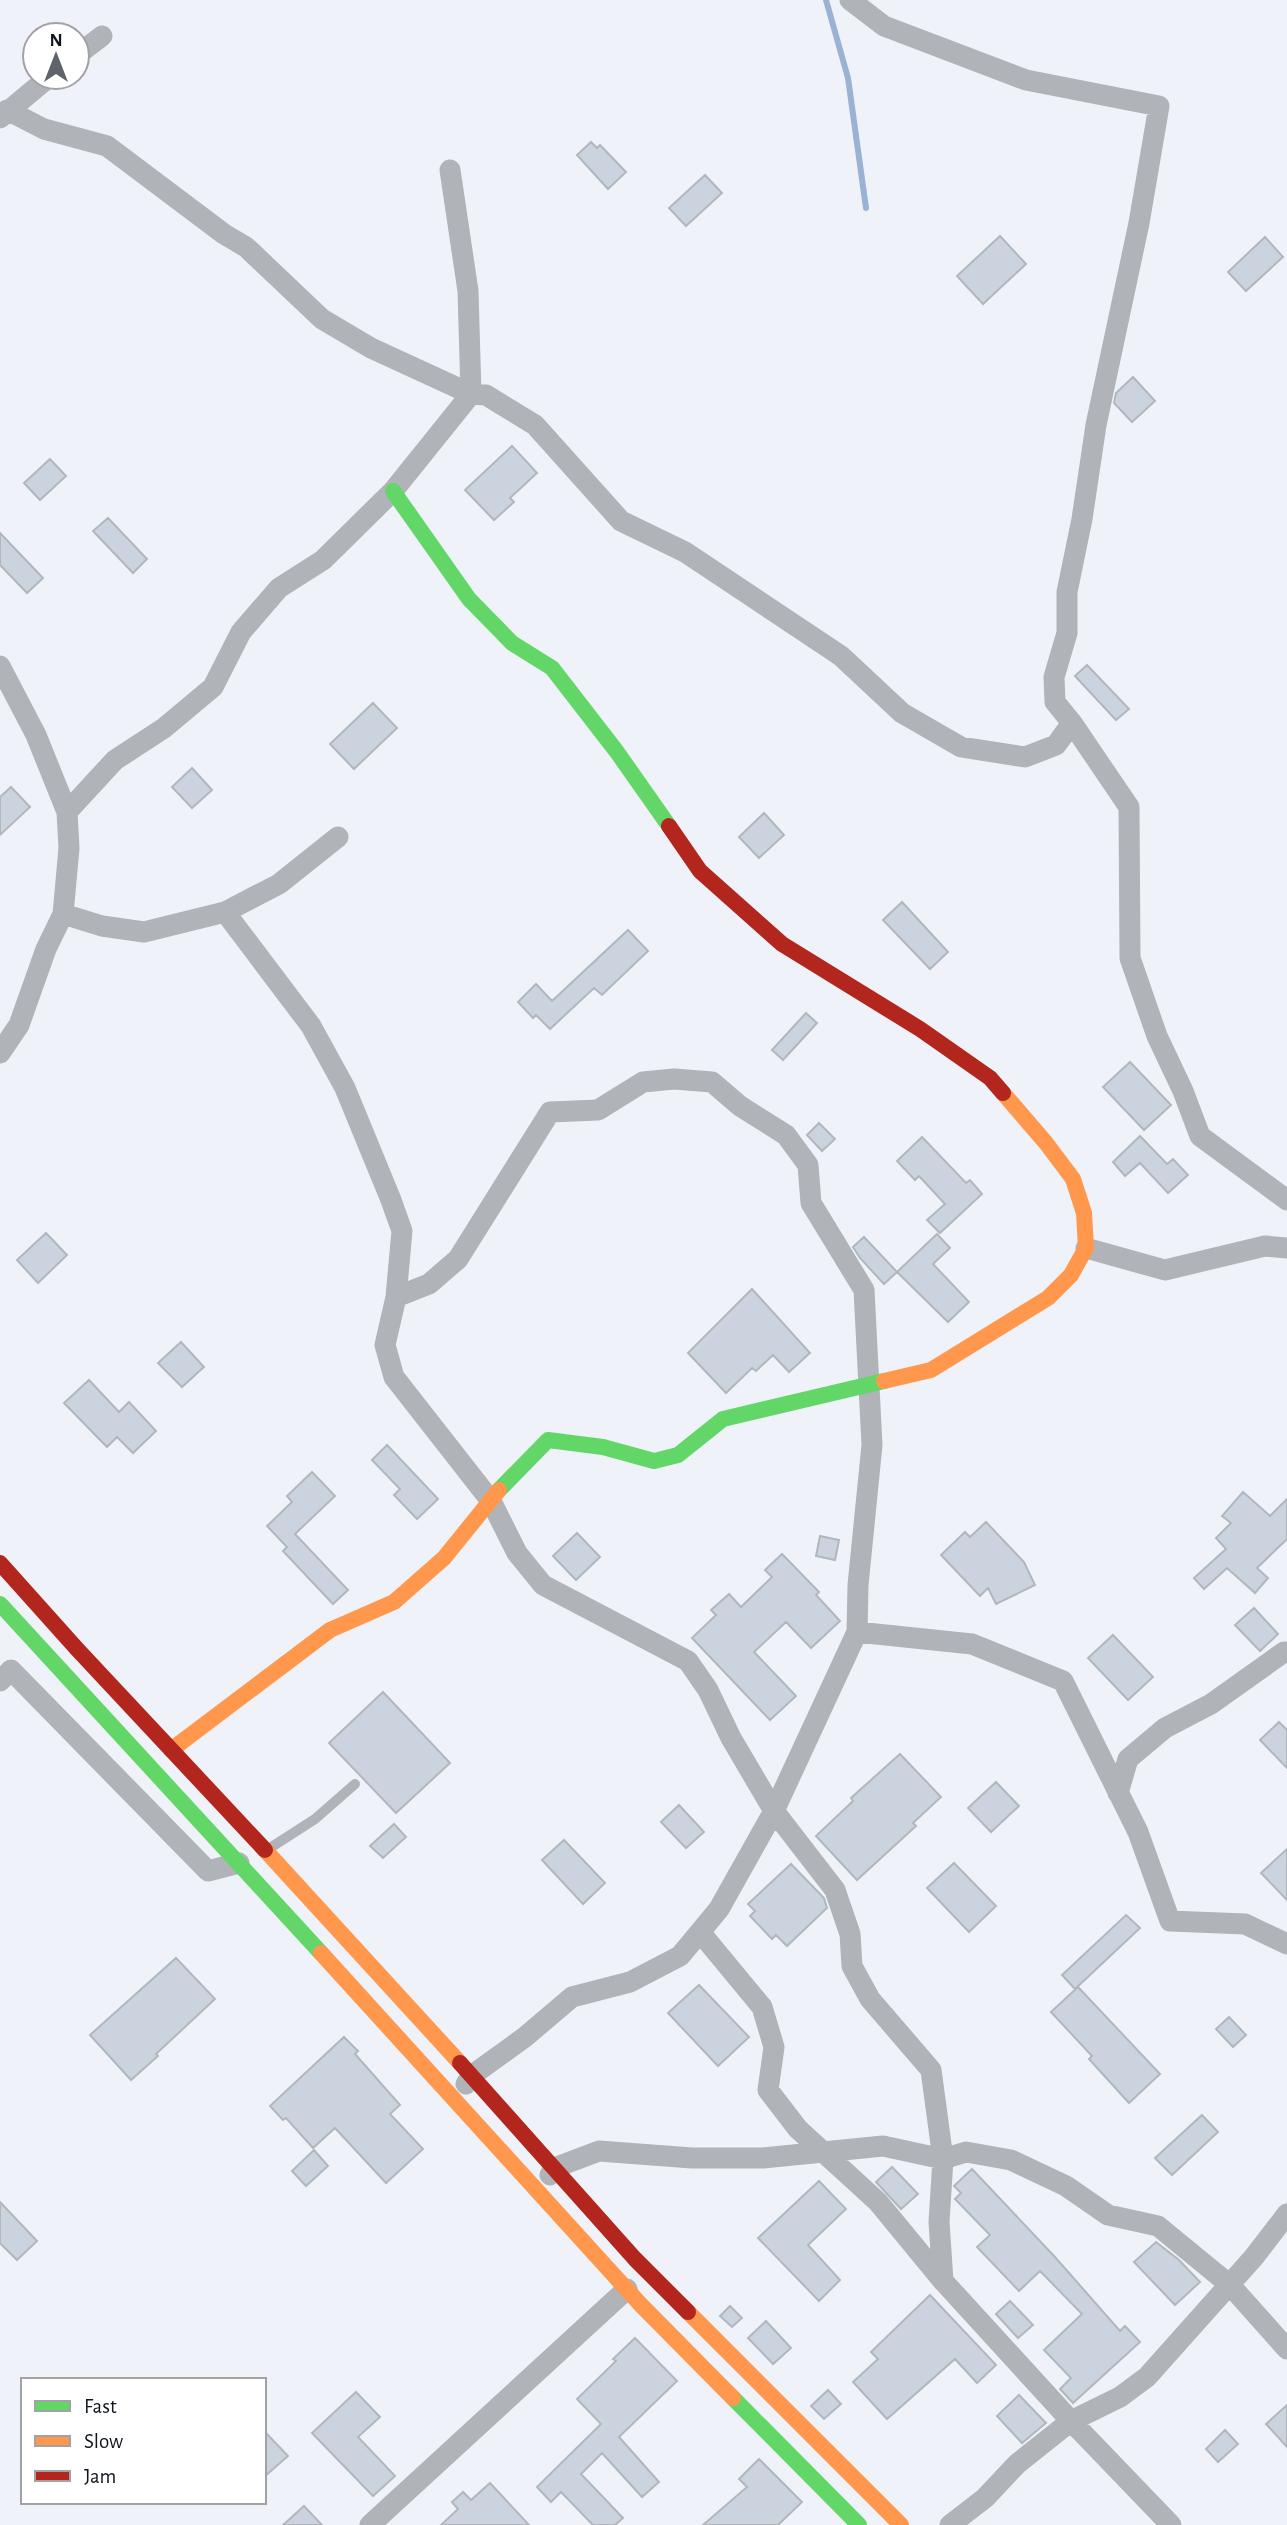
<svg xmlns="http://www.w3.org/2000/svg" width="1287" height="2525" font-family="'Alegreya Sans',sans-serif">
  <style>
    .lines { fill: none; stroke-linecap: round; stroke-linejoin: round }
    .stream { stroke: #9ab3d5; stroke-width: 6 }
    .building { fill: #cbd3df; stroke: #b2b7be; stroke-width: 2 }
    .lane { stroke: #b0b3b8; stroke-width: 10 }
    .street { stroke: #b0b3b8; stroke-width: 21 }
    .fast { stroke: #63d668; stroke-width: 16 }
    .slow { stroke: #ff974d; stroke-width: 16 }
    .jam { stroke: #b3261e; stroke-width: 16 }
  </style>
  <rect width="100%" height="100%" fill="#eff3f9"/>
  <g class="lines">
    <!-- stream -->
    <path class="stream" d="M826,0L848,78L866,208"/>
  </g>
  <!-- building -->
  <path class="building" d="M591,142L597,148L600,145L626,172L608,189L577,155Z
    M705,175L722,193L686,226L669,208Z
    M1000,236L1026,264L983,304L957,276Z
    M1265,237L1283,257L1246,291L1228,272Z
    M1133,377L1155,401L1132,422L1114,403L1116,393Z
    M512,446L537,473L510,498L514,502L494,520L465,490Z
    M50,459L66,476L40,500L24,483Z
    M108,518L147,559L133,573L93,531Z
    M0,533L43,578L27,593L0,565Z
    M1087,665L1129,709L1116,720L1075,676Z
    M373,703L397,728L354,769L330,744Z
    M192,768L212,790L192,808L172,787Z
    M11,787L30,807L0,835V797Z
    M764,813L784,835L759,858L739,837Z
    M902,902L948,952L930,969L883,920Z
    M628,930L648,951L602,995L594,988L550,1029L536,1015L533,1018L518,1002L536,984L552,1001Z
    M806,1013L817,1023L783,1060L772,1050Z
    M1130,1062L1171,1105L1144,1130L1103,1087Z
    M819,1123L835,1139L822,1151L807,1135Z
    M1140,1136L1167,1164L1173,1159L1188,1175L1168,1193L1140,1163L1125,1176L1113,1162Z
    M922,1137L966,1183L970,1180L982,1194L940,1233L927,1220L945,1204L919,1176L915,1180L897,1161Z
    M46,1233L67,1255L38,1283L17,1260Z
    M937,1234L950,1248L933,1264L969,1302L948,1322L897,1272Z
    M864,1237L897,1272L884,1284L860,1258L853,1247Z
    M752,1289L810,1353L789,1372L773,1355L756,1371L752,1368L726,1393L688,1353Z
    M181,1342L204,1367L182,1387L158,1363Z
    M89,1380L119,1412L129,1402L156,1431L133,1453L117,1437L107,1447L64,1403Z
    M387,1445L438,1499L417,1519L394,1495L400,1489L372,1460Z
    M312,1472L335,1496L295,1534L348,1590L333,1604L283,1551L287,1547L267,1526L292,1502L287,1496Z
    M1243,1492L1270,1516L1287,1499V1539L1257,1568L1268,1578L1255,1593L1227,1568L1204,1589L1194,1578L1226,1549L1216,1538L1231,1523L1222,1516Z
    M986,1522L1024,1562L1035,1585L996,1604L988,1588L980,1596L941,1555L965,1532L970,1537Z
    M577,1533L600,1557L576,1580L553,1556Z
    M820,1536L839,1540L835,1560L816,1556Z
    M782,1554L819,1592L816,1595L840,1621L811,1648L786,1622L754,1652L796,1696L770,1720L692,1638L716,1615L711,1610L729,1594L741,1607L772,1577L765,1570Z
    M1254,1608L1278,1634L1260,1651L1235,1625Z
    M1113,1635L1153,1677L1128,1700L1088,1658Z
    M383,1692L450,1763L396,1813L329,1743Z
    M1279,1722L1287,1730V1768L1260,1740Z
    M900,1754L941,1797L913,1823L916,1826L857,1880L816,1836L853,1801L851,1798Z
    M996,1782L1019,1806L991,1832L968,1808Z
    M679,1805L704,1832L686,1848L661,1822Z
    M394,1824L406,1837L383,1858L370,1846Z
    M564,1840L605,1883L583,1904L542,1860Z
    M1287,1849V1900L1261,1873Z
    M954,1863L996,1906L969,1932L927,1888Z
    M791,1864L824,1898L827,1908L787,1946L776,1935L772,1939L750,1916L755,1911L748,1904Z
    M1126,1915L1140,1928L1075,1989L1062,1975Z
    M176,1958L215,1999L156,2054L158,2056L131,2080L90,2035Z
    M699,1985L749,2037L718,2066L668,2013Z
    M1078,1987L1160,2074L1129,2103L1089,2059L1092,2056L1051,2012Z
    M1229,2017L1246,2035L1233,2047L1216,2029Z
    M344,2037L358,2051L355,2054L400,2105L390,2114L423,2149L386,2183L335,2128L313,2148L286,2118L283,2120L270,2106Z
    M1202,2115L1218,2132L1172,2175L1155,2158Z
    M314,2150L328,2166L306,2186L292,2171Z
    M892,2167L918,2194L901,2209L876,2182Z
    M972,2169L1055,2257L1120,2331L1125,2326L1140,2342L1073,2403L1060,2389L1071,2378L1044,2350L1082,2314L1040,2271L1019,2291L977,2247L990,2235L955,2199L961,2193L954,2186Z
    M819,2181L846,2209L808,2245L840,2280L819,2301L758,2238Z
    M0,2202L37,2241L17,2260L0,2243Z
    M1156,2242L1179,2260L1200,2282L1175,2305L1134,2262Z
    M930,2295L996,2365L977,2383L955,2359L887,2419L853,2382L878,2359L871,2352Z
    M1010,2301L1033,2325L1018,2338L996,2314Z
    M730,2306L742,2318L732,2327L720,2316Z
    M766,2321L791,2348L773,2364L748,2338Z
    M635,2338L677,2381L619,2437L659,2482L642,2497L602,2453L581,2474L623,2518L615,2525H593L561,2492L551,2502L537,2487L601,2424L577,2399L616,2361L613,2359Z
    M828,2390L841,2404L824,2419L811,2406Z
    M356,2392L380,2417L358,2437L395,2476L373,2496L312,2433Z
    M1019,2395L1046,2423L1022,2443L997,2416Z
    M1287,2405V2447L1266,2424Z
    M1225,2430L1238,2444L1218,2462L1206,2449Z
    M264,2431L288,2456L264,2477Z
    M759,2459L802,2502L778,2525H703L747,2487L739,2479Z
    M490,2483L529,2525H441L458,2509L452,2502L463,2492L471,2500Z
    M304,2506L322,2525H283Z"/>
  <g class="lines">
    <!-- lane -->
    <path class="lane" d="M270,1848L315,1819L355,1784"/>
    <!-- street -->
    <path class="street" d="M850,0L884,26L1026,80L1159,106L1139,223L1096,425L1082,519L1067,592V633L1054,677L1055,702L1072,723L1129,807L1130,958L1157,1036L1183,1091L1200,1136L1287,1200
      M77,55L102,36
      M7,110L44,129L107,146L224,234L246,247L322,319L371,348L471,394L486,395L535,425L621,521L685,552L841,656L902,713L961,747L1025,757L1056,745L1072,723
      M0,118L49,77
      M0,666L36,735L67,812L69,848L63,914L46,949L19,1025L0,1053
      M67,812L115,760L164,728L213,687L241,632L279,588L323,560L393,491L471,394L468,291L450,170
      M225,912L311,1026L345,1088L391,1200L402,1231L396,1297L385,1345L394,1377L491,1501L517,1553L543,1585L688,1661L708,1690L731,1738L774,1811L835,1890L850,1934L852,1966L870,1999L931,2070L943,2159L939,2222L943,2281
      M63,914L102,926L144,932L225,912L279,884L338,837
      M1086,1248L1165,1270L1265,1246L1287,1248
      M396,1297L429,1284L458,1259L550,1112L598,1110L643,1082L674,1079L712,1082L740,1106L786,1135L808,1165L811,1203L864,1290L872,1445L858,1585L857,1632L774,1811L719,1909L680,1956L630,1982L572,1997L525,2037L471,2076L466,2084
      M857,1632L972,1644L1063,1681L1138,1832L1170,1921L1245,1924L1287,1944
      M0,1681L11,1670L208,1871L239,1863
      M1118,1793L1128,1759L1165,1728L1211,1704L1284,1652H1287
      M700,1932L762,2007L774,2047L768,2090L798,2129L878,2202L943,2281L1071,2421L1171,2525
      M550,2175L554,2168L599,2151L692,2158H763L883,2146L943,2159L966,2152L1011,2160L1066,2186L1108,2215L1158,2226L1230,2285L1287,2349
      M370,2525L627,2289
      M950,2525L985,2498L1017,2464L1071,2421L1120,2397L1147,2377L1254,2257L1287,2214"/>
    <!-- fast -->
    <path class="fast" d="M393,491L469,599L512,643L552,668L617,752L669,826
      M499,1490L548,1440L603,1447L654,1461L678,1455L723,1419L884,1381
      M0,1604L321,1953
      M733,2398L859,2525"/>
    <!-- slow -->
    <path class="slow" d="M884,1381L931,1370L1048,1298L1071,1275L1086,1248L1084,1213L1073,1179L1046,1143L1003,1093
      M171,1750L330,1630L394,1602L444,1558L499,1490
      M265,1850L460,2063
      M321,1953L641,2305L733,2398
      M688,2312L901,2525"/>
    <!-- jam -->
    <path class="jam" d="M669,826L700,871L782,944L920,1029L990,1078L1003,1093
      M0,1563L77,1649L265,1850
      M460,2063L635,2259L688,2312"/>
  </g>
  <!-- legend -->
  <rect x="21" y="2378" width="245" height="126" fill="#ffffff" stroke="#a0a2a5" stroke-width="2"/>
  <rect x="35" y="2401" width="35" height="10" fill="#63d668" stroke="#a0a2a5" stroke-width="2"/>
  <text x="84" y="2413" font-size="21" fill="#11171f">Fast</text>
  <rect x="35" y="2436" width="35" height="10" fill="#ff974d" stroke="#a0a2a5" stroke-width="2"/>
  <text x="84" y="2448" font-size="21" fill="#11171f">Slow</text>
  <rect x="35" y="2471" width="35" height="10" fill="#b3261e" stroke="#a0a2a5" stroke-width="2"/>
  <text x="84" y="2483" font-size="21" fill="#11171f">Jam</text>
  <!-- north arrow -->
  <g transform="translate(56 56)"><circle r="33" fill="#ffffff" stroke="#a0a2a5" stroke-width="2"/>
  <path d="M0-5L12 26L0 18L-12 26Z" fill="#5f646b"/>
  <text y="-10" font-size="19" font-weight="bold" text-anchor="middle" fill="#11171f">N</text>
  </g>
</svg>
